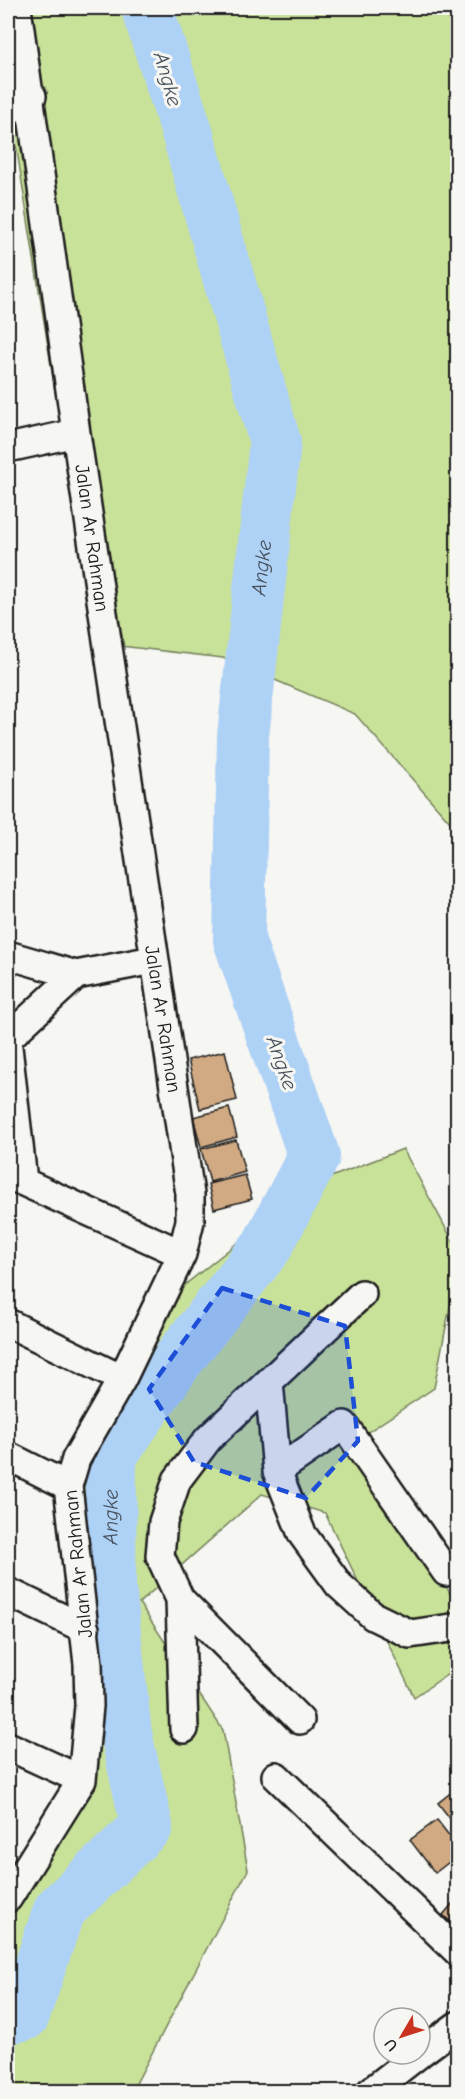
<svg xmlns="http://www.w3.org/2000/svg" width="465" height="2099" font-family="'Comic Neue',sans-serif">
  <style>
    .green { fill: #c9e299; stroke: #727f5a; stroke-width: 1.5 }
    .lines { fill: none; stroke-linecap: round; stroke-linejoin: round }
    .river { stroke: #aed1f6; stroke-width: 52 }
    .building { fill: #d1aa83; stroke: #1c1c1c; stroke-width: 1.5 }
    .street-casing { stroke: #1c1c1c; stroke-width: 32 }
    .street { stroke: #f6f6f2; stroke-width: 27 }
    .marked { fill: #1d4ed8; fill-opacity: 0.2; stroke: #1d4ed8; stroke-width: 4.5; stroke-dasharray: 12 8; stroke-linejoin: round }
    .labels { text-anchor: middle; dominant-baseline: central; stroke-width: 6; stroke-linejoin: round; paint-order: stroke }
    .street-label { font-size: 20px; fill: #1c1c1c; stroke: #f6f6f2 }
    .water-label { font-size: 21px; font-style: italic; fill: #48525d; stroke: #f6f6f2 }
  </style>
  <rect width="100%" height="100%" fill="#f6f6f2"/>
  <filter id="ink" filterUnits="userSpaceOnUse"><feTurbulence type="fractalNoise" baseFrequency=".0167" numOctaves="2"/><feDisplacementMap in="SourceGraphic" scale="12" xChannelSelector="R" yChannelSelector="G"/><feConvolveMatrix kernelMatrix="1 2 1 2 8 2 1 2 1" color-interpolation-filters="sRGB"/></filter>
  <g filter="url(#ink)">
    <!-- green -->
    <path class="green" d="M8,8H457V830L355,714L223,658L95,643L8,94Z
      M403,1149L457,1249V1271L434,1388L362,1436L451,1595L457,1596V1668L414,1697L325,1513L262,1494L139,1603L223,1730L248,1870L132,2091L8,2092V1897L77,1799L80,1686L63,1566L87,1463L171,1296L308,1186Z"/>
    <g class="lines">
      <!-- river -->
      <path class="river" id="s1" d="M8,2018L24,2015L59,1910L147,1826L126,1734L110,1587L111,1456L180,1357L267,1246L314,1156L239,940L243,736L275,442L187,132L147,8"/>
    </g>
    <!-- building -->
    <path class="building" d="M225,1051L237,1100L200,1109L188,1060Z
      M229,1108L237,1137L201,1147L193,1117Z
      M236,1140L245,1172L210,1182L201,1149Z
      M245,1175L252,1199L214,1209L208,1184Z
      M458,1730V1746L450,1736Z
      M453,1791L458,1796V1829L438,1803Z
      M437,1820L458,1847V1855L435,1873L410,1840Z
      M458,1897V1928L443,1915Z"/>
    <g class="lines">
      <defs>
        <path id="street" d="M8,111L32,96
          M8,448L76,433
          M8,955L76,975
          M8,1038L76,975L153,960
          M8,1047L23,1181
          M8,1175L182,1254
          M8,1323L122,1379
          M269,1382L277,1471L302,1534L339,1585L373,1616L410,1634L458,1627
          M8,1456L68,1486
          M277,1471L344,1425L446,1572
          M8,1592L85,1629
          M180,1599L300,1720
          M184,1729L180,1599L160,1556L163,1522L177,1480L208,1439L362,1294
          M8,1746L82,1780
          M276,1776L458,1952
          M8,1898L82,1780L89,1706L88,1664L68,1486L76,1459L122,1379L182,1254L190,1221V1194L76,433L17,8
          M420,2053L458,2025
          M370,2092L419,2054"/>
      </defs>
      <!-- street casing -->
      <use href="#street" class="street-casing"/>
      <!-- street -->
      <use href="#street" class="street"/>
    </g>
  </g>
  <!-- marked area -->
  <path class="marked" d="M222,1288L345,1326L358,1441L306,1498L194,1462L149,1389Z"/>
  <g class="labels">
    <!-- street labels -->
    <g class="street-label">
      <text transform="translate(92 538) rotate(82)">Jalan Ar Rahman</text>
      <text transform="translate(163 1019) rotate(81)">Jalan Ar Rahman</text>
      <text transform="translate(78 1564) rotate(-96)">Jalan Ar Rahman</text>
    </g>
    <!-- water labels -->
    <g class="water-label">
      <text transform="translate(168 79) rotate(74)">Angke</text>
      <text stroke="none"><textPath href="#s1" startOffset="1587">Angke</textPath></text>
      <text transform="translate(282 1063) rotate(71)">Angke</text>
      <text stroke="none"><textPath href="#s1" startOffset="561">Angke</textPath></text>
    </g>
  </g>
  <!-- margin -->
  <rect width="465" height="2099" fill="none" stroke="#f6f6f2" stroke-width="30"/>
  <rect x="15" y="15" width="435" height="2069" fill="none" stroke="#1c1c1c" stroke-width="2" filter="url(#ink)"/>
  <!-- north arrow -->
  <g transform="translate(402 2036) rotate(231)"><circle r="28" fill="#f6f6f2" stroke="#9f9f9c" stroke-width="1.5"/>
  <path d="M0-4.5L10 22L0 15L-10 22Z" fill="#c8321e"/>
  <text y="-9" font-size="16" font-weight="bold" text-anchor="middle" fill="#1c1c1c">U</text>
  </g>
</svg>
